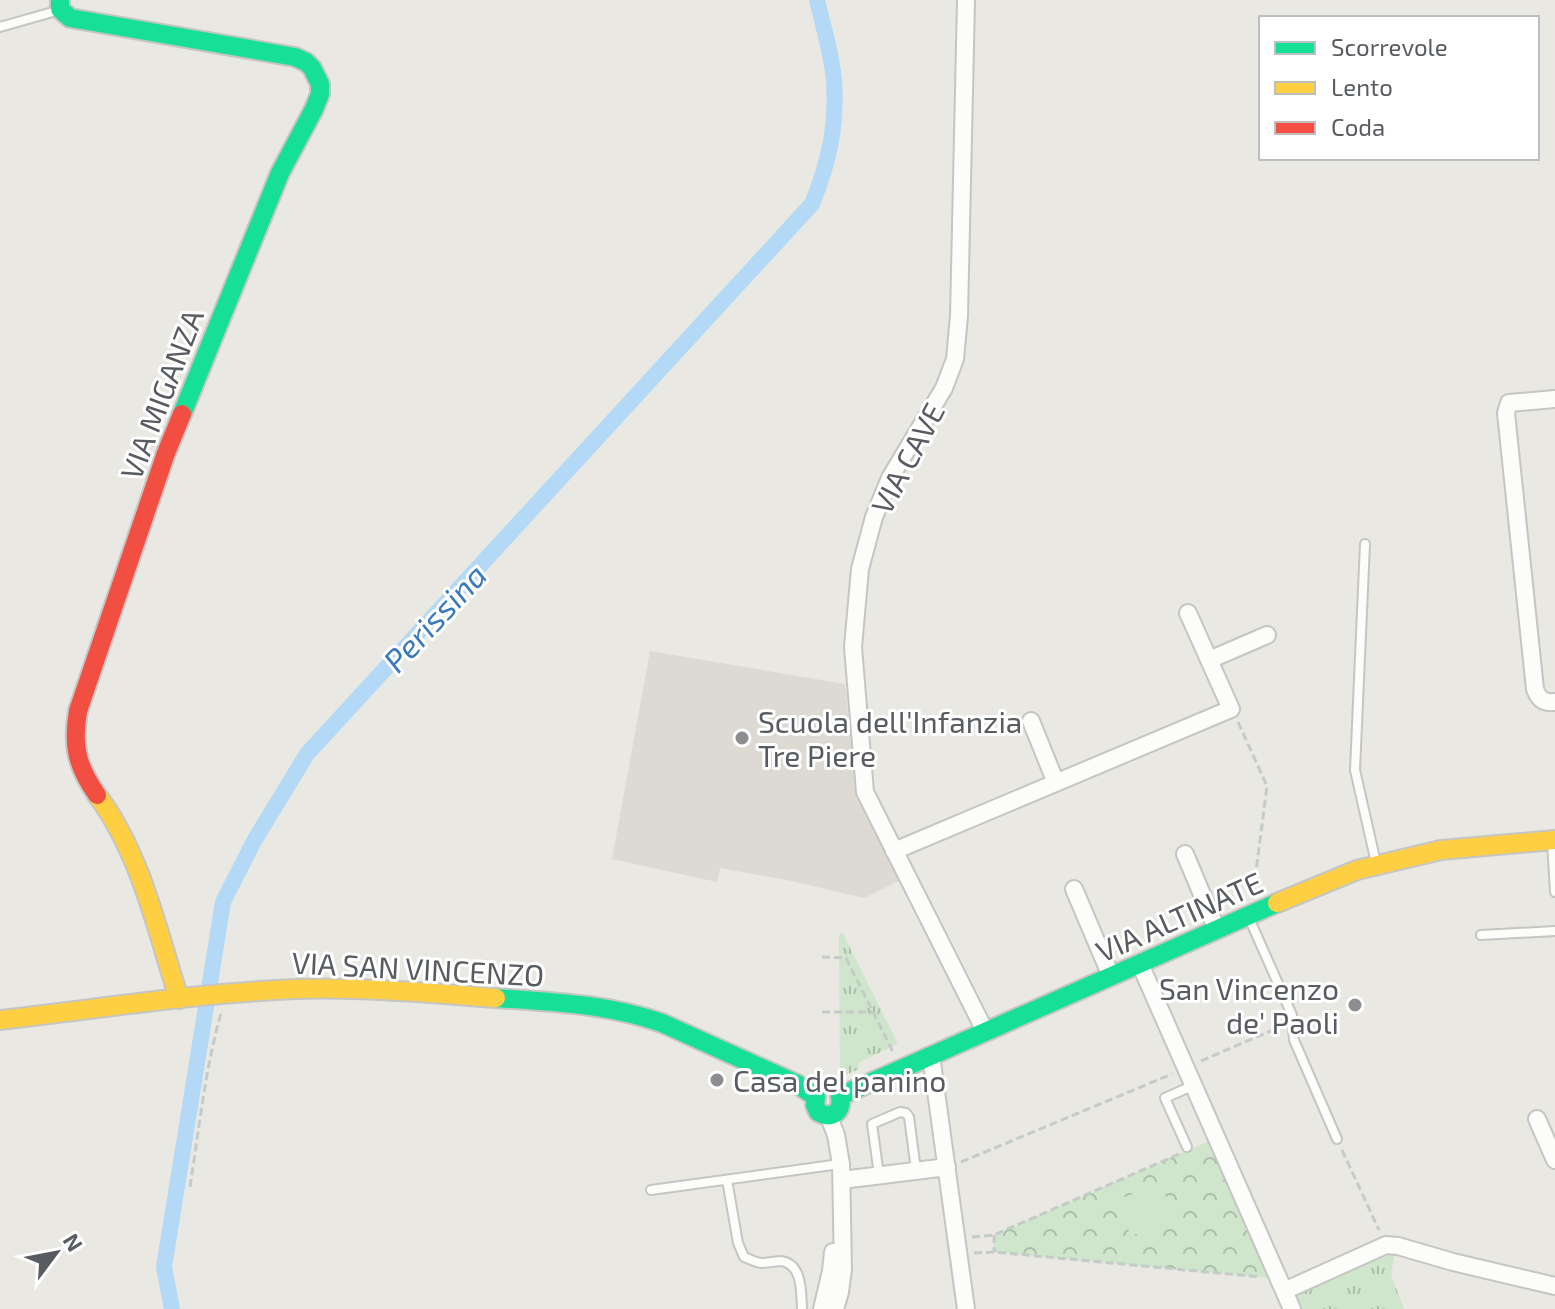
<svg xmlns="http://www.w3.org/2000/svg" width="1555" height="1309" font-family="'Exo 2',sans-serif">
  <style>
    .education { fill: #dcdad2 }
    .grass { fill: url(#grass-tufts) }
    .park { fill: url(#park-crowns) }
    .pitch { fill: #cfe6cc }
    .lines { fill: none; stroke-linecap: round; stroke-linejoin: round }
    .canal { stroke: #b3d9f6; stroke-width: 16 }
    .lane-casing { stroke: #c5c5c3; stroke-width: 12 }
    .street-casing { stroke: #c5c5c3; stroke-width: 20 }
    .fast-casing { stroke: #c5c6c4; stroke-width: 22 }
    .slow-casing { stroke: #c5c6c4; stroke-width: 22 }
    .jam-casing { stroke: #c5c6c4; stroke-width: 22 }
    .path { stroke: #c5cbc8; stroke-width: 3; stroke-dasharray: 8 4; stroke-linecap: butt }
    .lane { stroke: #fcfcfb; stroke-width: 8 }
    .street { stroke: #fcfcfb; stroke-width: 16 }
    .fast { stroke: #16e098; stroke-width: 18 }
    .slow { stroke: #ffcf43; stroke-width: 18 }
    .jam { stroke: #f24e42; stroke-width: 18 }
    .poi-dot { fill: #8b8d8e; stroke: #fff; stroke-width: 3 }
    .labels { text-anchor: middle; dominant-baseline: central; stroke-width: 6; stroke-linejoin: round; paint-order: stroke }
    .street-label { font-size: 30px; fill: #585c61; stroke: #fff }
    .poi-label { font-size: 30px; fill: #585c61; stroke: #fff; text-anchor: start }
    .water-label { font-size: 32px; font-style: italic; fill: #3979bc; stroke: #fff }
  </style>
  <defs>
    <pattern id="grass-tufts" width="24" height="20" patternUnits="userSpaceOnUse" patternTransform="scale(2)"><rect width="24" height="20" fill="#cfe6cc"/><path d="M3 7l-1-3M5 7V3M7 7l1-3M15 17l-1-3M17 17v-4M19 17l1-3" fill="none" stroke="#abbea9"/></pattern>
    <pattern id="park-crowns" width="20" height="18" patternUnits="userSpaceOnUse" patternTransform="scale(2)"><rect width="20" height="18" fill="#cfe6cc"/><path d="M2 6a3 3 0 1 1 6 0M12 15a3 3 0 1 1 6 0" fill="none" stroke="#abbea9"/></pattern>
  </defs>
  <rect width="100%" height="100%" fill="#e9e8e2"/>
  <!-- education -->
  <path class="education" d="M650,651L845,684L856,791L901,880L864,898L787,880L720,868L717,882L612,859Z"/>
  <!-- grass -->
  <path class="grass" d="M842,932L898,1044L858,1063L859,1069L840,1077L839,935Z
    M1395,1252L1391,1275L1404,1309H1298L1295,1296L1296,1293L1381,1254Z"/>
  <!-- park -->
  <path class="park" d="M1216,1138L1279,1279L994,1252V1235Z"/>
  <!-- pitch -->
  <path class="pitch" d="M1160,1183L1175,1219L1131,1236L1117,1200Z"/>
  <g class="lines">
    <!-- canal -->
    <path class="canal" d="M172,1309L164,1267L223,902L254,841L307,754L812,204C829,162 837,127 834,81C832,54 823,26 817,0"/>
    <defs>
      <path id="lane" d="M0,27L60,10
        M1365,544L1355,770L1376,863
        M1552,841L1555,892
        M1249,918L1292,1015L1294,1040L1337,1139
        M1481,935L1555,931
        M1187,1147L1165,1098L1192,1086
        M879,1175L872,1124L900,1112L906,1113L909,1117L916,1170
        M727,1180L738,1243L744,1257C750,1259 756,1263 762,1263C769,1263 775,1261 781,1261C803,1264 801,1293 802,1309
        M651,1190L840,1164"/>
      <path id="street" d="M966,0L959,316L955,359L944,388L890,478L874,517L860,569L853,647L865,792L985,1031
        M1555,399L1509,403L1506,413L1535,689C1539,700 1544,703 1555,702
        M1209,660L1267,635
        M1031,721L1056,783
        M894,851L1231,709L1188,613
        M1185,854L1217,930
        M1074,889L1111,976
        M1140,964L1292,1309
        M931,1055L966,1309
        M829,1117L836,1135L841,1164L843,1269L840,1292L835,1309
        M1537,1119L1555,1160
        M842,1180L947,1167
        M1284,1291L1386,1245L1398,1246L1453,1262L1555,1286
        M822,1309L831,1271L833,1252"/>
      <path id="fast" d="M60,0V9L70,18L295,57L306,62L312,68L320,84V94L314,109L280,173L182,414
        M496,998C553,1002 608,1004 662,1023L797,1084L816,1097
        M840,1096L1277,903
        M816,1097L815,1105L818,1112C832,1120 843,1112 840,1096"/>
      <path id="slow" d="M97,795C141,854 157,930 179,999
        M1277,903L1357,870L1441,850L1555,840
        M0,1020C98,1009 197,993 296,989C363,987 430,993 496,998"/>
      <path id="jam" d="M97,795C77,766 72,746 78,711L166,453L182,414"/>
    </defs>
    <!-- lane casing -->
    <use href="#lane" class="lane-casing"/>
    <!-- street casing -->
    <use href="#street" class="street-casing"/>
    <!-- fast casing -->
    <use href="#fast" class="fast-casing"/>
    <!-- slow casing -->
    <use href="#slow" class="slow-casing"/>
    <!-- jam casing -->
    <use href="#jam" class="jam-casing"/>
    <!-- path -->
    <path class="path" d="M1238,722L1267,786L1253,895
      M822,957L846,958L893,1052
      M822,1012H872
      M1201,1061L1282,1026
      M1342,1150L1379,1230
      M961,1162L1172,1074
      M190,1187C199,1129 205,1070 221,1013
      M994,1235V1252
      M972,1237L994,1235L1179,1154
      M974,1253L994,1252L1261,1277"/>
    <!-- lane -->
    <use href="#lane" class="lane"/>
    <!-- street -->
    <use href="#street" class="street"/>
    <!-- fast -->
    <use href="#fast" class="fast"/>
    <!-- slow -->
    <use href="#slow" class="slow"/>
    <!-- jam -->
    <use href="#jam" class="jam"/>
  </g>
  <!-- markers -->
  <g class="poi-dot">
    <circle cx="742" cy="738" r="8"/>
    <circle cx="1355" cy="1005" r="8"/>
    <circle cx="717" cy="1080" r="8"/>
  </g>
  <g class="labels">
    <!-- street labels -->
    <g class="street-label">
      <text transform="translate(161 394) rotate(-69)">VIA MIGANZA</text>
      <text transform="translate(907 458) rotate(-62)">VIA CAVE</text>
      <text transform="translate(1179 916) rotate(-24)">VIA ALTINATE</text>
      <text transform="translate(418 968) rotate(3)">VIA SAN VINCENZO</text>
    </g>
    <!-- poi labels -->
    <g class="poi-label">
      <text x="758" y="721">Scuola dell'Infanzia<tspan x="758" dy="34">Tre Piere</tspan></text>
      <text x="1339" y="988" text-anchor="end">San Vincenzo<tspan x="1339" dy="34">de' Paoli</tspan></text>
      <text x="733" y="1080">Casa del panino</text>
    </g>
    <!-- water labels -->
    <g class="water-label">
      <text transform="translate(434 617) rotate(-47)">Perissina</text>
    </g>
  </g>
  <!-- legend -->
  <rect x="1259" y="16" width="280" height="144" fill="#ffffff" stroke="#bcbec0" stroke-width="2"/>
  <rect x="1275" y="42" width="40" height="12" fill="#16e098" stroke="#bcbec0" stroke-width="2"/>
  <text x="1331" y="56" font-size="24" fill="#585c61">Scorrevole</text>
  <rect x="1275" y="82" width="40" height="12" fill="#ffcf43" stroke="#bcbec0" stroke-width="2"/>
  <text x="1331" y="96" font-size="24" fill="#585c61">Lento</text>
  <rect x="1275" y="122" width="40" height="12" fill="#f24e42" stroke="#bcbec0" stroke-width="2"/>
  <text x="1331" y="136" font-size="24" fill="#585c61">Coda</text>
  <!-- north arrow -->
  <g transform="translate(56 1253) rotate(58)" stroke="#ffffff" stroke-width="6" paint-order="stroke">
  <path d="M0-6L14 30L0 20L-14 30Z" fill="#585c61"/>
  <text y="-12" font-size="22" font-weight="bold" text-anchor="middle" fill="#585c61">N</text>
  </g>
</svg>
